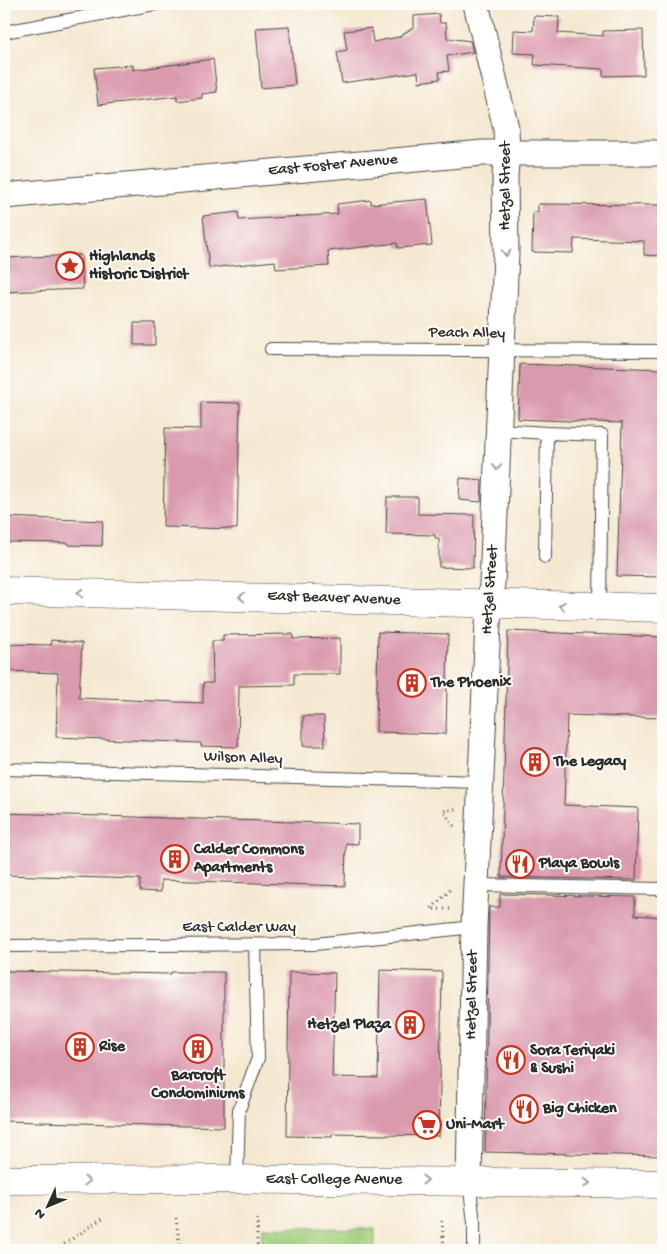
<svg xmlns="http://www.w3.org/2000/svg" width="667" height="1254" font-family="'Gochi Hand',sans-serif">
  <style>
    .green { fill: #9fcb77; stroke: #657b51 }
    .building { fill: #da9aae }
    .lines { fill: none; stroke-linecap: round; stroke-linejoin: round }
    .service-casing { stroke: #494744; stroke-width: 14 }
    .minor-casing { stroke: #494744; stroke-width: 27 }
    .primary-casing { stroke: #494744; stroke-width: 29 }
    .path { stroke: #494744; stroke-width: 3; stroke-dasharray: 1 4; stroke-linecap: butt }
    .service { stroke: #fff; stroke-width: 12 }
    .minor { stroke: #fff; stroke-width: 25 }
    .primary { stroke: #fff; stroke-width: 28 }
    .oneway { stroke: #a0a0a0 }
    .labels { text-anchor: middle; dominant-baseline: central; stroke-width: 4; stroke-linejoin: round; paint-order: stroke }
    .street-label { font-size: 16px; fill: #2b2b2b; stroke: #fdfcf7 }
    .poi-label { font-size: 16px; font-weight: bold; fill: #2b2b2b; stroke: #fdfcf7; text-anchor: start }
  </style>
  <rect width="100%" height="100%" fill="#fdfcf7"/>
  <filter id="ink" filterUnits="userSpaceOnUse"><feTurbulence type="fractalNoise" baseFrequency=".02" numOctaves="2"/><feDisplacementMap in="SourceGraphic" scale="10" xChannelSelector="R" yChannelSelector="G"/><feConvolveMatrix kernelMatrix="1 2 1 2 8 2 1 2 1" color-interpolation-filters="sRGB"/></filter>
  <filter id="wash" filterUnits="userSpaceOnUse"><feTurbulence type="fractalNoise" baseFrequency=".0096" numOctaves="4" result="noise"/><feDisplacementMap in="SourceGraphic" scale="20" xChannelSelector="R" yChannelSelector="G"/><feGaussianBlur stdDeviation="1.12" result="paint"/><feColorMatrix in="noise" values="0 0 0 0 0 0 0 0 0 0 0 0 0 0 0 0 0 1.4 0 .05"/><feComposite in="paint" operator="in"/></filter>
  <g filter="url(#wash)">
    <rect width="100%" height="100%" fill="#f5e8d1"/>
    <!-- green -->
    <path class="green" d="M262,1227L375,1229V1250H262Z"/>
    <g id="blocks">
      <!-- building -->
      <path class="building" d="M439,14L440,23H446L447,38L470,41L473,52L447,56L449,71L439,72L440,79L419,82L418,72L342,83L337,52L347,50L344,31L371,28L373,42L399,37L414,27V16Z
        M534,16L559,17L558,33L603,36V31L643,30L644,75L603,76V69L534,65L535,54L513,53L514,30L533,31Z
        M289,26L295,85L261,88L256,28Z
        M213,59L217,92L202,94V98L177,101V96L98,105L94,68L133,65V70Z
        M427,199L432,245L398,248L397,243L328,251L329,266L276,269L275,261L209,268L203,216L238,212L239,220L338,214L337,204L371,200V204Z
        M538,204L663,205V256L644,255V241L574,239L573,253L532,252L533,212H538Z
        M81,255L83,289L4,292V258Z
        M134,323H155V345H134Z
        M520,364L663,369V577L617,576L622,423L518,419Z
        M201,402L240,403L237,529L163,527L165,428L201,429Z
        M460,478L482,480L481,502L459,500Z
        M387,497H418V514L474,515L473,568L439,567V538H435V535L386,534Z
        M4,517L103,521L102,546L69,545V543L4,542Z
        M508,631L663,637V718L567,715L564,805L638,808L636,880L501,877Z
        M378,632L448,634L446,734L376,732Z
        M293,634V639L340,638V674H294V685L239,686L238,747L201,746V743L56,737L58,673L4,671V644L51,645V640L82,643L79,698L203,703V683H213L212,641H223V635Z
        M303,716H324L325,746H303Z
        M4,813L358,824V844L346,843L345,886L161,880V892L140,891V879L4,875Z
        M500,894L635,897V915L663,917V1156L485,1152L489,907H500Z
        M380,970L442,972L439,1136L332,1134V1137L287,1136L289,972L335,973L332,1077L378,1078Z
        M4,971L171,974V972H224V1127L4,1121Z"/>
    </g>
  </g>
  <g filter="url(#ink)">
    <use href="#blocks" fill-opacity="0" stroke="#494744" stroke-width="1"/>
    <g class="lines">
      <defs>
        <path id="service" d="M4,32L155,4
          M271,349L663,351
          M498,430L547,433
          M545,557L547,433L602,435L600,607
          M4,769L482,782
          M477,885L663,889
          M4,946L315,944L474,927
          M237,1179L239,1110L258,1058L255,945
          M469,1181L474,1223V1250"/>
        <path id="minor" d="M4,196L483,153H663
          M469,1181L474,927L488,624L492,584L506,253L505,176L507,152L506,128L476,4"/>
        <path id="primary" d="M4,591L663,608
          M4,1180L212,1179L663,1184"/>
      </defs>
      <!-- service casing -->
      <use href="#service" class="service-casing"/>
      <!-- minor casing -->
      <use href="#minor" class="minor-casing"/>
      <!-- primary casing -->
      <use href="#primary" class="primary-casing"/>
      <!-- path -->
      <path class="path" d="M454,826L443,811L456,809
        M450,909H431L450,890
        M176,1218L180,1250
        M442,1221L444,1250
        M56,1250L104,1217
        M206,1250H221V1242
        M257,1250V1219"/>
      <!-- service -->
      <use href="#service" class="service"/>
      <!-- minor -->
      <use href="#minor" class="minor"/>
      <!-- primary -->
      <use href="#primary" class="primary"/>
    </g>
    <!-- one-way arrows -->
    <defs><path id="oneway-chevron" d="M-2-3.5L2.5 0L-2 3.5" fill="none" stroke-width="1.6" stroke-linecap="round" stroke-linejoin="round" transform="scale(1.25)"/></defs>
    <g class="oneway">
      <use href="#oneway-chevron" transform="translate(506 253) rotate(91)"/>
      <use href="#oneway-chevron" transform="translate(497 467) rotate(92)"/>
      <use href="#oneway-chevron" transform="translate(80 593) rotate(-179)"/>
      <use href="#oneway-chevron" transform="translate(242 597) rotate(-178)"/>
      <use href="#oneway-chevron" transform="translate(562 606) rotate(-178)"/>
      <use href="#oneway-chevron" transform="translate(425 1180)"/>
      <use href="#oneway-chevron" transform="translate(87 1181) rotate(-1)"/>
      <use href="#oneway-chevron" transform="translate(587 1183) rotate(1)"/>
    </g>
  </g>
  <!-- icons -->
  <defs>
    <symbol id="sight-ring" viewBox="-11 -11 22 22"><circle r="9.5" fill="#fdfcf7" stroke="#c8321e" stroke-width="1.5"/><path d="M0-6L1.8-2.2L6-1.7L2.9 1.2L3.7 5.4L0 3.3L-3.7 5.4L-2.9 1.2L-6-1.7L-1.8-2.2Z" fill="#c8321e"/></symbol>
    <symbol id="building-ring" viewBox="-11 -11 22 22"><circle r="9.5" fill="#fdfcf7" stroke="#c8321e" stroke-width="1.5"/><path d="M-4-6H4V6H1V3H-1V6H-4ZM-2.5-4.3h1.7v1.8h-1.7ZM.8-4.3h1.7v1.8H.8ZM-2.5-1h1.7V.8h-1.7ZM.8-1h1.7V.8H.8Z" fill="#c8321e"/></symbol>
    <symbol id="restaurant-ring" viewBox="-11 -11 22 22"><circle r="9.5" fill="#fdfcf7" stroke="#c8321e" stroke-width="1.5"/><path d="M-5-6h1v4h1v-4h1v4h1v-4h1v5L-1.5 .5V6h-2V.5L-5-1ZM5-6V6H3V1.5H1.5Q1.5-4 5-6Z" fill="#c8321e"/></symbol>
    <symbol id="supermarket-ring" viewBox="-11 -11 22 22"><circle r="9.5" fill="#fdfcf7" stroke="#c8321e" stroke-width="1.5"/><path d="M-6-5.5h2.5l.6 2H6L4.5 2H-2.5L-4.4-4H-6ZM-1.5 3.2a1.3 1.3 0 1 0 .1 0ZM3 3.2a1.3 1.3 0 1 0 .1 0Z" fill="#c8321e"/></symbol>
  </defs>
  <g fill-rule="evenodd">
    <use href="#sight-ring" x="54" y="250" width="32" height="32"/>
    <use href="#building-ring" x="396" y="667" width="32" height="32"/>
    <use href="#building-ring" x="519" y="746" width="32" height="32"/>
    <use href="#building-ring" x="159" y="843" width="32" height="32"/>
    <use href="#restaurant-ring" x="504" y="848" width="32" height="32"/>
    <use href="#building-ring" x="394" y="1009" width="32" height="32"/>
    <use href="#building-ring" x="64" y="1031" width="32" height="32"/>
    <use href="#building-ring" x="182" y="1033" width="32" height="32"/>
    <use href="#restaurant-ring" x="495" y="1044" width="32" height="32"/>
    <use href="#restaurant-ring" x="508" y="1093" width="32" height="32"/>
    <use href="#supermarket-ring" x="411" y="1109" width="32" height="32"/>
  </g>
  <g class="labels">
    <!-- street labels -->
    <g class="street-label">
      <text transform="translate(333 166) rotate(-5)">East Foster Avenue</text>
      <text transform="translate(506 186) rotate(-90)">Hetzel Street</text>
      <text transform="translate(467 334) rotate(1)">Peach Alley</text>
      <text transform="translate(491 590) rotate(-86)">Hetzel Street</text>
      <text transform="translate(334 599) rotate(2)">East Beaver Avenue</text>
      <text transform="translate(243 759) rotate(2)">Wilson Alley</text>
      <text x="239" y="928">East Calder Way</text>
      <text transform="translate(473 995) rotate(-89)">Hetzel Street</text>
      <text x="334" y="1180">East College Avenue</text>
    </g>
    <!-- poi labels -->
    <g class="poi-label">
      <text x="89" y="257">Highlands<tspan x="89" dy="18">Historic District</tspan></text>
      <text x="431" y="683">The Phoenix</text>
      <text x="554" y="762">The Legacy</text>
      <text x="194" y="850">Calder Commons<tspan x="194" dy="18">Apartments</tspan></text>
      <text x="539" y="864">Playa Bowls</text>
      <text x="391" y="1025" text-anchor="end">Hetzel Plaza</text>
      <text x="99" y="1047">Rise</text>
      <text x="530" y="1051">Sora Teriyaki<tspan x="530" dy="18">&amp; Sushi</tspan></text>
      <text x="198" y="1076" text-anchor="middle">Barcroft<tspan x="198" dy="18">Condominiums</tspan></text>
      <text x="543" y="1109">Big Chicken</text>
      <text x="446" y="1125">Uni-Mart</text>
    </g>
  </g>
  <!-- margin -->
  <rect width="667" height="1254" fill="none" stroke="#fdfcf7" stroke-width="20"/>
  <!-- north arrow -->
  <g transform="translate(48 1206) rotate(226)" stroke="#fdfcf7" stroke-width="4" paint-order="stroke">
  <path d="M0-4L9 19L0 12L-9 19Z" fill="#2b2b2b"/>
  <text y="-8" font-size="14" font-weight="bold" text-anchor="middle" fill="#2b2b2b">N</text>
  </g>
</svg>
